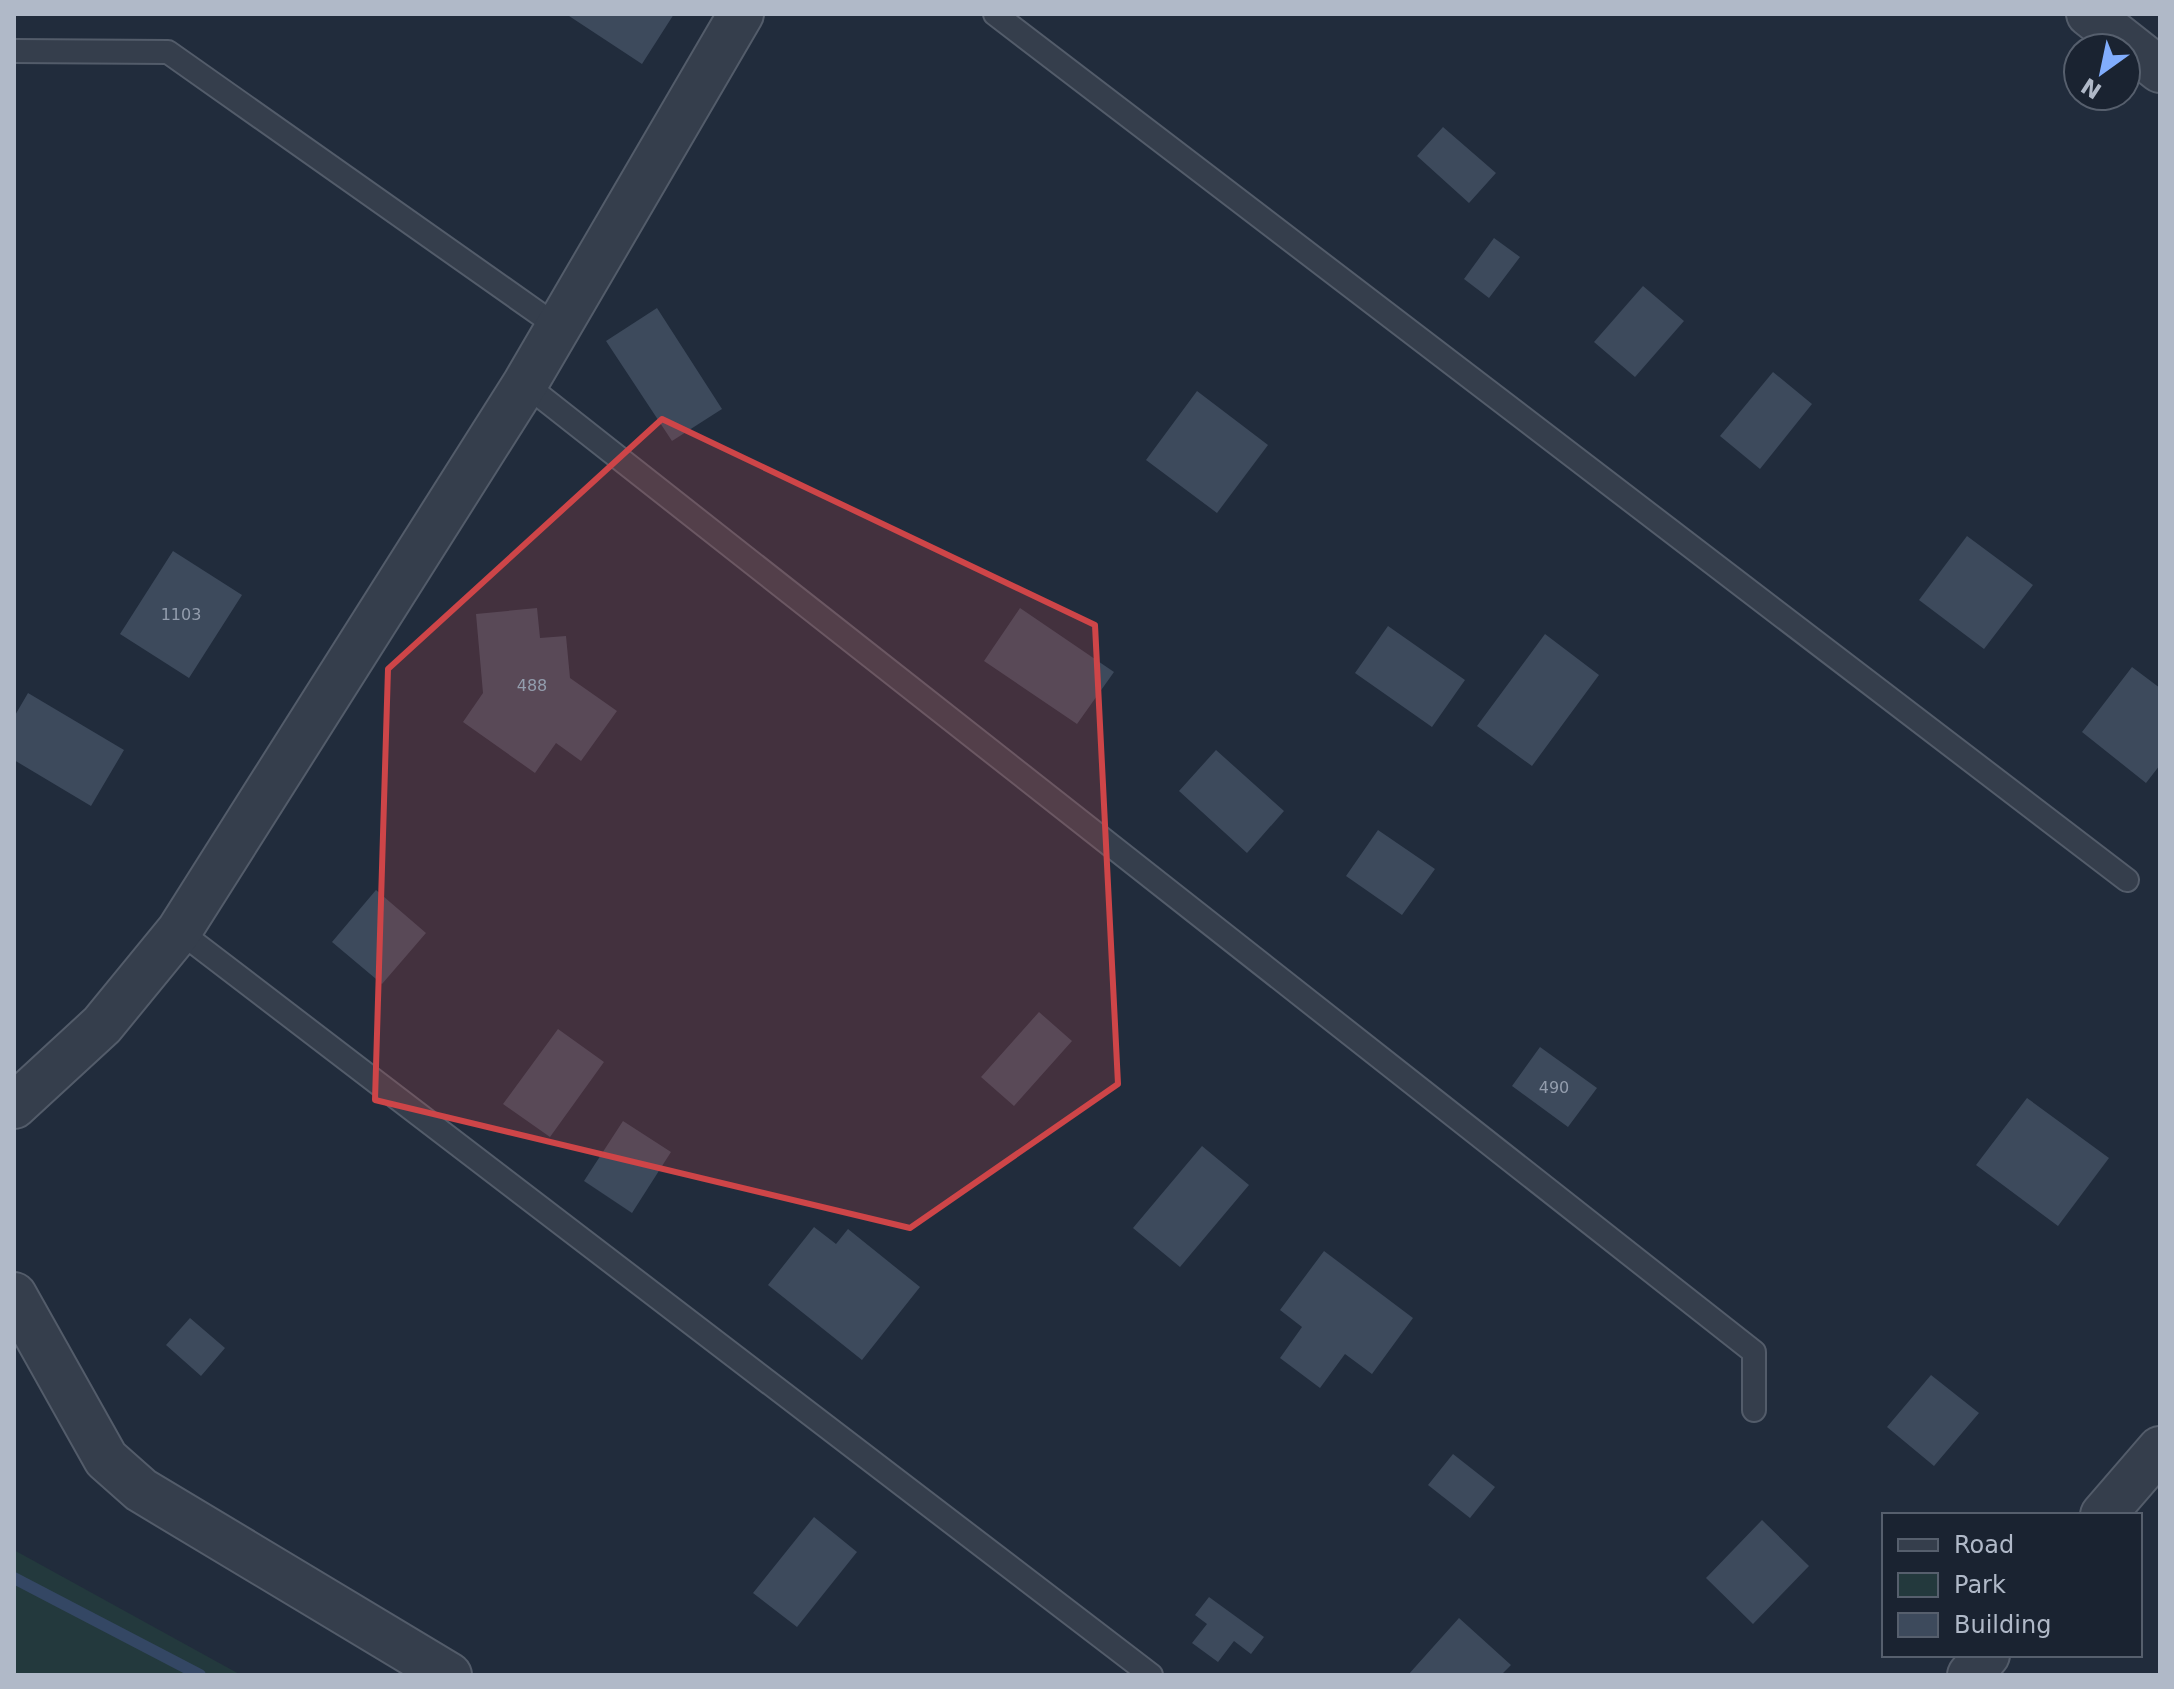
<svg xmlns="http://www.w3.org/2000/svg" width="2174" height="1689" font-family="'DejaVu Sans',sans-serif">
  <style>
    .green { fill: #23393d }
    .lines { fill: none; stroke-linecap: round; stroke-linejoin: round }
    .stream { stroke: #344764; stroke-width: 12 }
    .building { fill: #3d4a5c }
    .service-casing { stroke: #535c6a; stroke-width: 26 }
    .minor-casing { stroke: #535c6a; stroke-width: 48 }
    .service { stroke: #353e4c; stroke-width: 22 }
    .minor { stroke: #353e4c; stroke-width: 44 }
    .marked { fill: #ce4548; fill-opacity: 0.2; stroke: #ce4548; stroke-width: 6; stroke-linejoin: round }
    .labels { text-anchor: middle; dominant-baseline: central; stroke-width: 6; stroke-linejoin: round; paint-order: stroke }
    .number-label { font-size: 16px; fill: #939dad }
  </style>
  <rect width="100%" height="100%" fill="#212c3c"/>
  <!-- green -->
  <path class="green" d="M14,1550L241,1675H14Z"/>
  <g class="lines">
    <!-- stream -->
    <path class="stream" d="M14,1578L200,1675"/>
  </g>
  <!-- building -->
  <path class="building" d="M566,14H674L642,64Z
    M1443,127L1496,173L1469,203L1417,156Z
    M1494,238L1520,257L1489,298L1464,279Z
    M1643,286L1684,321L1635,377L1594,342Z
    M657,308L722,409L672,441L606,341Z
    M1773,372L1812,404L1760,469L1720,436Z
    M1197,391L1268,445L1217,513L1146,460Z
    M1967,536L2033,585L1984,649L1919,600Z
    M173,551L242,595L189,678L120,634Z
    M537,608L540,638L566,636L570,678L617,711L581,761L556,743L535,773L463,722L483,693L476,614Z
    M1020,608L1114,672L1077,724L984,661Z
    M1388,626L1465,680L1432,727L1355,673Z
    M1545,634L1599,675L1532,766L1477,726Z
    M2132,667L2160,688V765L2146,783L2082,732Z
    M28,693L124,750L91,806L14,760V717Z
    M1216,750L1284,811L1247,853L1179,791Z
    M1378,830L1435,869L1402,915L1346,876Z
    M376,890L426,933L382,984L332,942Z
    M1039,1012L1072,1041L1014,1106L981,1077Z
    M558,1029L604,1062L550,1137L503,1104Z
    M1540,1047L1597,1088L1568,1127L1512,1086Z
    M2027,1098L2109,1158L2058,1226L1976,1165Z
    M623,1121L671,1152L632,1213L584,1181Z
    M1202,1146L1249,1185L1180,1267L1133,1228Z
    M814,1227L836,1244L848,1229L920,1287L862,1360L768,1285Z
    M1324,1251L1413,1318L1372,1374L1345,1354L1320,1388L1280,1358L1302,1327L1280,1310Z
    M190,1318L225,1348L201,1376L166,1345Z
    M1931,1375L1979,1413L1934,1466L1887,1427Z
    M1453,1454L1495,1487L1470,1518L1428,1485Z
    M814,1517L857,1552L797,1627L753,1593Z
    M1762,1520L1809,1566L1753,1624L1706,1578Z
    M1209,1597L1264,1637L1251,1654L1234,1641L1218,1662L1192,1643L1207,1624L1195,1615Z
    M1459,1618L1511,1665L1501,1675H1408Z"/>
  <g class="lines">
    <defs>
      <path id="service" d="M995,14L2127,880
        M14,51L168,52L558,327
        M525,384L1754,1352V1410
        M179,931L1151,1675"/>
      <path id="minor" d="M2089,14L2160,70
        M14,1106L102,1025L179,931L525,384L741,14
        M14,1295L106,1459L141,1490L449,1675
        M2103,1515L2160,1449
        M1970,1675L1987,1655"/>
    </defs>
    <!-- service casing -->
    <use href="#service" class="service-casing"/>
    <!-- minor casing -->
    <use href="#minor" class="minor-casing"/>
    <!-- service -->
    <use href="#service" class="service"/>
    <!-- minor -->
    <use href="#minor" class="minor"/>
  </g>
  <!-- marked area -->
  <path class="marked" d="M662,419L1095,625L1118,1084L910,1228L375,1100L388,669Z"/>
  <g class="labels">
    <!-- number labels -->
    <g class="number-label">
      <text x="181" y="614">1103</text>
      <text x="532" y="685">488</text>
      <text x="1554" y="1087">490</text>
    </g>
  </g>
  <!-- border -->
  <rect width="2174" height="1689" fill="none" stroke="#b0b9c8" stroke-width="32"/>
  <!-- legend -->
  <rect x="1882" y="1513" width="260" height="144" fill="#1a2331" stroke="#565f6d" stroke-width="2"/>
  <rect x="1898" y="1539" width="40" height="12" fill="#353e4c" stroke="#565f6d" stroke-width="2"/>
  <text x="1954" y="1553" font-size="24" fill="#b0b9c8">Road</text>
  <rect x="1898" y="1573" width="40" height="24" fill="#23393d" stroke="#565f6d" stroke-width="2"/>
  <text x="1954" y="1593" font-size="24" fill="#b0b9c8">Park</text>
  <rect x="1898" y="1613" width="40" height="24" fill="#3d4a5c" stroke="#565f6d" stroke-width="2"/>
  <text x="1954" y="1633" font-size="24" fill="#b0b9c8">Building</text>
  <!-- north arrow -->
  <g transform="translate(2102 72) rotate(213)"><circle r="38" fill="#1a2331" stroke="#565f6d" stroke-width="2"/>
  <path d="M0-6L14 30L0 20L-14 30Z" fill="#81adfd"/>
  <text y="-12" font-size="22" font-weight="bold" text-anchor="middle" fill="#b0b9c8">N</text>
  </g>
</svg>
